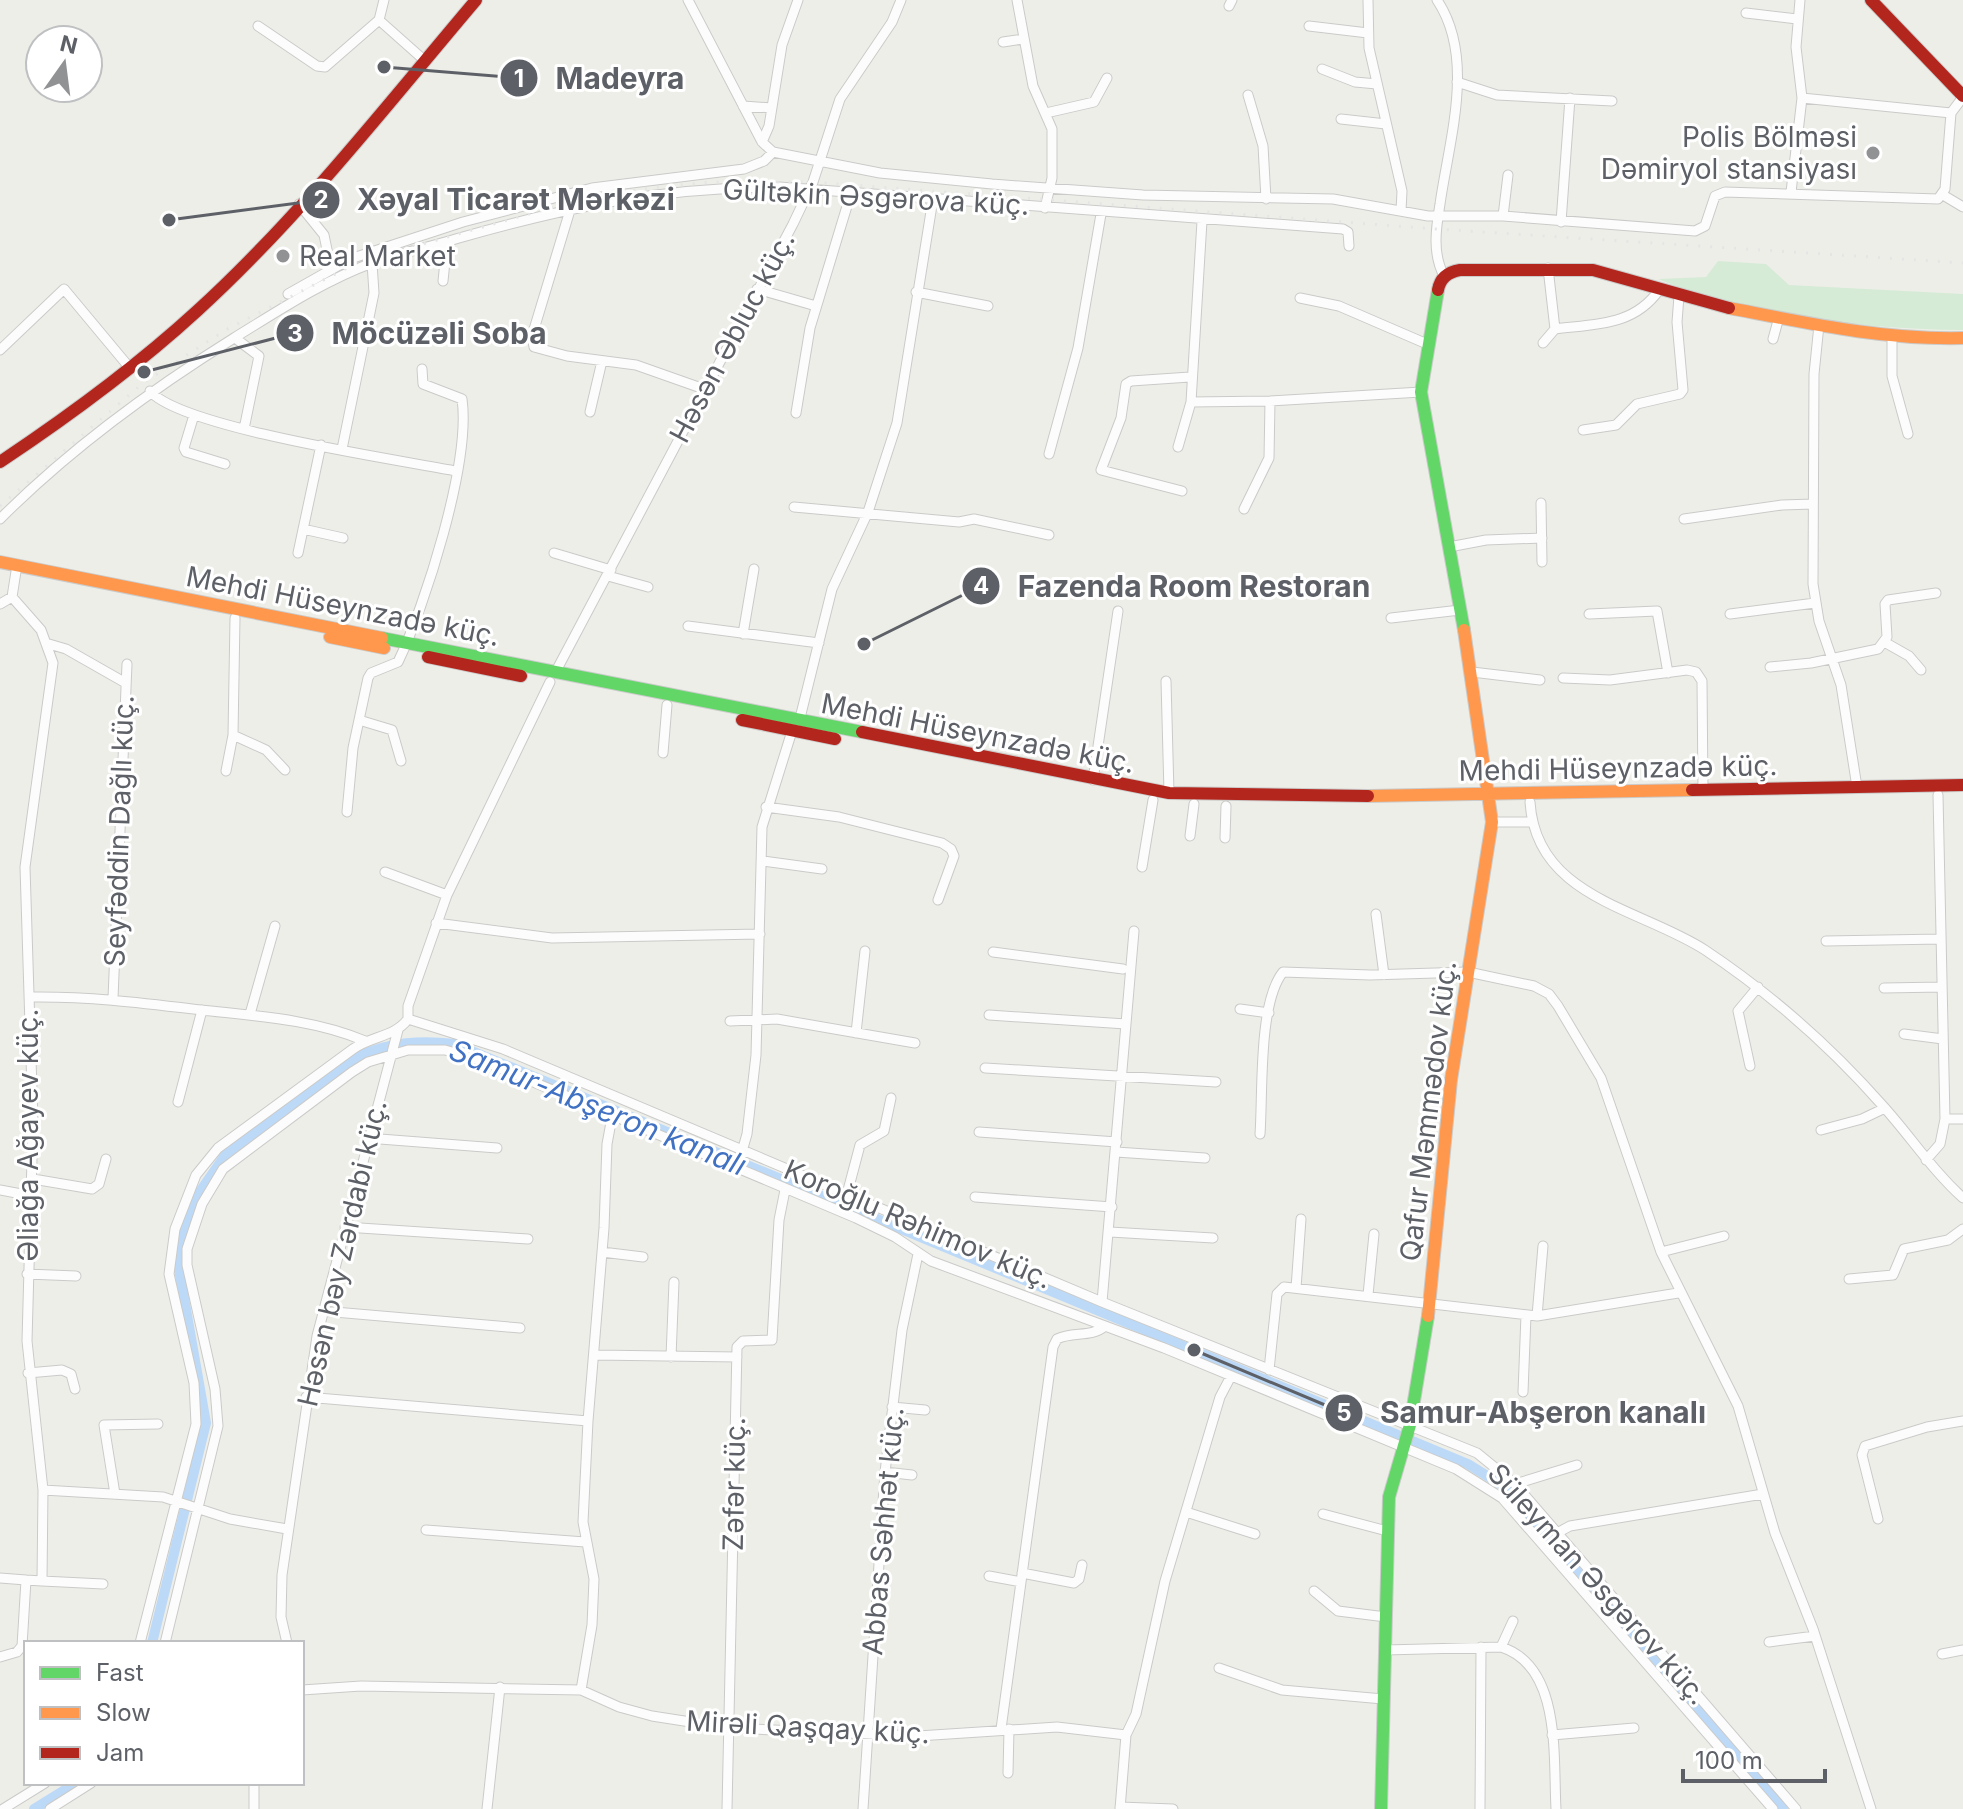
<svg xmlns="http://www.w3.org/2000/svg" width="1963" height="1809" font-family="Inter,sans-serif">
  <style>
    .green { fill: #d5ebd6 }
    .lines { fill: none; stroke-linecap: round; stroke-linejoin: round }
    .canal { stroke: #bdd9f8; stroke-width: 10 }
    .street-casing { stroke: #cacbc9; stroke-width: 11 }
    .fast-casing { stroke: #cacbca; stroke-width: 14 }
    .slow-casing { stroke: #cacbca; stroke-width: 14 }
    .jam-casing { stroke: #cacbca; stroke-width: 14 }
    .street { stroke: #fcfcfc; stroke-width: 9 }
    .fast { stroke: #63d668; stroke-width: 12 }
    .slow { stroke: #ff974d; stroke-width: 12 }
    .jam { stroke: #b3261e; stroke-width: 12 }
    .rail { stroke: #e4e5e4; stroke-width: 3; stroke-dasharray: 2 10; stroke-linecap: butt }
    .poi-dot { fill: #909294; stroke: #fff; stroke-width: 3 }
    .labels { text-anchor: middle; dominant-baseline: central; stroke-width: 6; stroke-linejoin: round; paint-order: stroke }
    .poi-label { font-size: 28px; fill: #5d6167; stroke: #fff; text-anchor: end }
    .street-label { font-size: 28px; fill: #5d6167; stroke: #fff }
    .water-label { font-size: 30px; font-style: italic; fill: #4071c2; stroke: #fff }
    .leader { fill: none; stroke: #5d6167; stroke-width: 3 }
    .callout-dot { fill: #5d6167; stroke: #fff; stroke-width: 3 }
    .mark-label { font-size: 24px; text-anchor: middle; font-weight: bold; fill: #fff }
    .callout-label { font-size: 30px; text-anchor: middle; font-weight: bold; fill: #5d6167; stroke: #fff; stroke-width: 6; stroke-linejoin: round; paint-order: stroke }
  </style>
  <rect width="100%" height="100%" fill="#eeeee9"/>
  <!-- green -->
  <path class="green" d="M1718,261L1766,264L1789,285L1963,294V330C1865,329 1749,316 1658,279L1706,277Z"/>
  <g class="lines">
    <!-- canal -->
    <path class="canal" d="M152,1643L206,1423L177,1258L194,1200L226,1154L359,1056C391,1042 421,1040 455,1044L1468,1464L1505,1487L1783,1809
      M34,1809L76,1783"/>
    <defs>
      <path id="street" d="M384,0L379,20L424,60
        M688,0L762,142L773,152L880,173L992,184L1143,195L1333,199L1428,216H1503L1695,231L1705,226L1715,196L1725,192L1938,199L1945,189L1951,113L1963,97
        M1017,0L1033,86L1052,129V178L1045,208
        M1368,0L1369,48L1402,191L1401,211
        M1437,0C1476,58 1449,140 1440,204C1436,228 1432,253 1444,276
        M1229,6L1232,0
        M1746,13L1797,19
        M258,26L317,66L325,67L379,20
        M1309,26L1368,33
        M1003,42L1023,39
        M1322,69L1355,82L1377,84
        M1457,82L1497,95L1612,101
        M1248,95L1263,146L1266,199
        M1802,98L1951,113
        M743,106L772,108
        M1046,113L1094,102L1107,78
        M1341,119L1386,124
        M762,142L769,126L782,45L798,0
        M1791,192L1802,98L1796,47L1800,0
        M1943,195L1963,207
        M299,204L324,235L331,269
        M571,207L532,336L534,347L567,356L636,365L704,389
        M1503,216L1508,175
        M1561,222L1570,98
        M1548,268L1555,329C1595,324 1634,326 1659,290
        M443,281L447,242
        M757,289L816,306
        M916,292L988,306
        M288,294L350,259L463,222L592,188L744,169L764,161L773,152
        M1300,298L1339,306L1427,344
        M1819,325L1814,374L1813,584L1819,621L1841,685L1857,787
        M1892,337V376L1908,434
        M235,338L259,356L244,429
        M1773,339L1779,317
        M1543,343L1555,329
        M0,350L64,289L129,367
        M150,391C181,428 399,460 456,471
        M1191,402L1270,401L1421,392
        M590,412L602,361
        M796,413L810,328L851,193
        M194,415L184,448L186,452L225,464
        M1583,430L1616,425L1637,404L1680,394L1683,390L1677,322L1679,296
        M1178,447L1191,402L1202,221
        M342,449L374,293L372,263
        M1049,454L1078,348L1101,214
        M1182,491L1101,470L1121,418L1126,384L1131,381L1190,377
        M1541,503L1542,562
        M794,507L959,522L974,519L1049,535
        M1244,509L1269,458L1270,401
        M0,519C71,448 149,391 234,338C278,311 323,281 372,263C400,253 430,247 459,238C571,206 664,187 780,187L1343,229L1348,232L1349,246
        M1684,519L1782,505L1813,504
        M303,529L343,538
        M1449,547L1486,540L1542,538
        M298,553L321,445
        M554,553L611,570
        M608,576L648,587
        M0,604L12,597L17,565
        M1589,614L1657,611L1668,673
        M1730,614L1815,603
        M235,618L233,735L266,750L285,770
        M1391,618L1460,610
        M688,626L819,643
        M743,634L754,569
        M1886,643L1909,656L1921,670
        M49,644L66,649L124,682
        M1770,667L1811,663L1878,649L1887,637L1885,604L1888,600L1936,593
        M1472,672L1540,680
        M555,673L793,224L813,182L840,99L892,22L901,0
        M1563,678L1610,680L1687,670L1696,672L1702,681L1703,790
        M1166,681L1169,793
        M359,720L392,730L401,761
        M799,722L832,589L868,512L897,423L933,199
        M663,753L667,705
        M226,771L233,735
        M1093,780L1118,611
        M1530,802C1536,898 1640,908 1705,950C1771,994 1831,1047 1883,1106C1911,1137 1932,1170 1963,1198
        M766,807L839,817L942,843L951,849L954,856L938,900
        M347,812L353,748L368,678L371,673L398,662C425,606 471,462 462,399L423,384L422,369
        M1492,822H1531
        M1190,836L1194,804
        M1225,838L1226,806
        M763,861L822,869
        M1142,867L1153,800
        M385,872L447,895
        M1376,914L1384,975
        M436,923L552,938L760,934
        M1826,941L1941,939
        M993,952L1123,969
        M1884,988L1942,987
        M29,997C88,996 143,1003 201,1010C255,1016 314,1019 365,1041
        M113,998L127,664
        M1240,1009L1269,1013
        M250,1014L275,926
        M989,1015L1126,1024
        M408,1019L503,1049L1102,1302L1477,1453L1515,1484L1796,1809
        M408,1019V1006L447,895L550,682
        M730,1021L777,1019L915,1043
        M856,1033L865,951
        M1904,1034L1943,1039
        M1750,1066L1738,1011L1758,987
        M985,1068L1216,1082
        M178,1102L202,1010
        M1945,1119H1963
        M1821,1130L1862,1119L1885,1108
        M979,1132L1117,1142
        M1260,1134C1263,1094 1258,1003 1283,972L1370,975L1468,972L1534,986L1549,994L1558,1006L1601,1078L1661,1252L1738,1406L1775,1533L1813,1629L1871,1809
        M367,1138L497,1148
        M1116,1152L1205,1158
        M1926,1160L1940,1144L1945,1119L1938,795
        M737,1169L747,1134L756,1055L762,827L792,731
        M33,1179L92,1189L99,1184L106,1159
        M0,1190L32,1196
        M847,1194L860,1145L884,1131L891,1098
        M975,1197L1112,1207
        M345,1227L528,1239
        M1110,1232L1213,1238
        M602,1252L643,1257
        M1661,1252L1724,1236
        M27,1274L76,1276
        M1849,1279L1893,1275L1904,1249L1948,1240L1963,1229
        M1296,1288L1301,1219
        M1368,1295L1374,1234
        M1102,1302L1134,931
        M323,1311L520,1328
        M1537,1316L1543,1246
        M595,1355L737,1357
        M671,1357L674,1282
        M1269,1370L1277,1294L1284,1287L1537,1316L1678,1293
        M28,1373L62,1370L71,1374L75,1389
        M1523,1392L1526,1315
        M306,1397L588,1421
        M892,1407L925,1410
        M885,1472L912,1475
        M1515,1484L1577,1465
        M43,1490L163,1497L230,1519L287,1529
        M115,1494L104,1425L158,1424
        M1186,1512L1255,1534
        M1323,1514L1387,1531
        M1878,1519L1862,1455L1865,1446L1927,1427L1963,1421
        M426,1530L585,1542
        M1557,1533L1570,1526L1763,1494
        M1022,1573L1074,1583L1079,1579L1082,1565
        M989,1576L1021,1582
        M0,1578L26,1580
        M42,1581L103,1584
        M1314,1591L1338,1611L1386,1617
        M1769,1642L1815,1636
        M140,1643L196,1424L194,1383L169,1274L175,1229L196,1175L218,1148L353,1049C371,1036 395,1037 408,1019
        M165,1643L218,1426L215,1389L187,1265V1249L202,1204L223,1169L352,1072L368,1062L408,1050H445L486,1062L856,1218L895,1237L931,1261L1164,1348L1456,1469L1502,1498L1773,1809
        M287,1643L281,1617L282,1575L317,1336L398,1030
        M1501,1647L1513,1621
        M1385,1650L1501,1647C1562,1666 1553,1758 1556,1809
        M1942,1654L1963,1650
        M0,1657L17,1652L22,1646L26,1580L42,1581L43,1490L27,1341L33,1122L25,867L53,663L41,630L12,597
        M1219,1668L1282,1690L1383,1699
        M302,1690L361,1686L581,1690L619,1707L652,1716L729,1728L918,1736L1057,1727L1126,1735
        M581,1690L592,1625L594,1579L583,1522L588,1421L604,1228L607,1144L612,1117
        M1001,1729L1053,1347L1057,1339C1073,1331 1091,1338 1105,1326
        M1552,1735L1634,1728
        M1008,1773L1009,1729
        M254,1783V1809
        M1120,1807L1173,1809
        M3,1809L45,1783
        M50,1809L91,1783
        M487,1809L500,1687
        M727,1809L737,1347L743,1341L772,1340L779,1220L785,1190
        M863,1809L885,1472L902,1330L918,1254
        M1120,1809L1126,1735L1136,1714L1165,1581L1220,1397L1230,1378
        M1480,1809L1481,1647"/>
      <path id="fast" d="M1438,290L1421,392L1464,630
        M382,638L862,732
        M1381,1809L1389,1497L1410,1425L1428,1316"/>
      <path id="slow" d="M1729,308C1807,323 1883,340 1963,338
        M0,562L382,638
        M330,637L384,648
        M1368,796L1692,790
        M1428,1316L1451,1080L1492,822L1464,630"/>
      <path id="jam" d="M1871,0L1963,96
        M1438,290C1440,278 1448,272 1460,270H1593L1729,308
        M0,462C69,416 136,367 197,311C300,217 386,106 476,0
        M428,657L521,676
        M742,720L835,739
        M862,732L1169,793L1368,796
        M1692,790L1963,785"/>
    </defs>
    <!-- street casing -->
    <use href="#street" class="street-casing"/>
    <!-- fast casing -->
    <use href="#fast" class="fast-casing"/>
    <!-- slow casing -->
    <use href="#slow" class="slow-casing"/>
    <!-- jam casing -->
    <use href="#jam" class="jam-casing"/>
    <!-- street -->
    <use href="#street" class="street"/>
    <!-- fast -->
    <use href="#fast" class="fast"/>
    <!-- slow -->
    <use href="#slow" class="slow"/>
    <!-- jam -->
    <use href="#jam" class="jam"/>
    <!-- rail -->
    <path class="rail" d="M0,506L143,383L229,328L359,262L579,200L638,189L710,182H813L1436,229L1963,263"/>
  </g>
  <!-- markers -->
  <g class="poi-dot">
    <circle cx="1873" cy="153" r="8"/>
    <circle cx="283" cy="256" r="8"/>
  </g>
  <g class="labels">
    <!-- poi labels -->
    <g class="poi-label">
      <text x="1857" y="137">Polis Bölməsi<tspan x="1857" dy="32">Dəmiryol stansiyası</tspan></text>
      <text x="299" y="256" text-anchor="start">Real Market</text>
    </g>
    <!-- street labels -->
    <g class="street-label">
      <text transform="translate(876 197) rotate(3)">Gültəkin Əsgərova küç.</text>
      <text transform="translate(732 337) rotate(-62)">Həsən Əbluc küç.</text>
      <text transform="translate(343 606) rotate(11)">Mehdi Hüseynzadə küç.</text>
      <text transform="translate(978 733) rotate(11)">Mehdi Hüseynzadə küç.</text>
      <text transform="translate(1618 768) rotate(-1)">Mehdi Hüseynzadə küç.</text>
      <text transform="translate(119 831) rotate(-88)">Seyfəddin Dağlı küç.</text>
      <text transform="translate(1428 1111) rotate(-83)">Qafur Məmmədov küç.</text>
      <text transform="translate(28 1135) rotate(-90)">Əliağa Ağayev küç.</text>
      <text transform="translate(918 1224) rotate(23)">Koroğlu Rəhimov küç.</text>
      <text transform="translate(342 1253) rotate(-77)">Həsən bəy Zərdabi küç.</text>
      <text transform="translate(734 1484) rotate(-89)">Zəfər küç.</text>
      <text transform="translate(883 1531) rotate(-85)">Abbas Səhhət küç.</text>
      <text transform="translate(1598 1584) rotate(48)">Süleyman Əsgərov küç.</text>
      <text transform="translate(808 1727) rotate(3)">Mirəli Qaşqay küç.</text>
    </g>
    <!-- water labels -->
    <g class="water-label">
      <text transform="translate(598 1107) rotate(22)">Samur-Abşeron kanalı</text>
    </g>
  </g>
  <!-- callouts -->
  <path class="leader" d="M384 67L519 78M169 220L321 200M144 372L295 333M864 644L981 586M1194 1350L1344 1413"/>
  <g class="callout-dot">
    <circle cx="384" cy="67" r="8"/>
    <circle cx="169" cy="220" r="8"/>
    <circle cx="144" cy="372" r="8"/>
    <circle cx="864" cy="644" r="8"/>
    <circle cx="1194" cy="1350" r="8"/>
    <circle cx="519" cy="78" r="20"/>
    <circle cx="321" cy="200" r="20"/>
    <circle cx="295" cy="333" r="20"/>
    <circle cx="981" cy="586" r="20"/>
    <circle cx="1344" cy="1413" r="20"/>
  </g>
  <g class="mark-label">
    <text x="519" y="87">1</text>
    <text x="321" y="208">2</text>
    <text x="295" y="342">3</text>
    <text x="981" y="594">4</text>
    <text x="1344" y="1421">5</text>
  </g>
  <g class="callout-label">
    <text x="620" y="89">Madeyra</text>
    <text x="516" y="210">Xəyal Ticarət Mərkəzi</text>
    <text x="439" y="344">Möcüzəli Soba</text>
    <text x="1194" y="597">Fazenda Room Restoran</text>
    <text x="1543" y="1423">Samur-Abşeron kanalı</text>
  </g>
  <!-- legend -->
  <rect x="24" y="1641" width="280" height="144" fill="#ffffff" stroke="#bec0c2" stroke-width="2"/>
  <rect x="40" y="1667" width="40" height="12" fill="#63d668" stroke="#bec0c2" stroke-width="2"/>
  <text x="96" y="1681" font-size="24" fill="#5d6167">Fast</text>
  <rect x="40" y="1707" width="40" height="12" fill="#ff974d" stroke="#bec0c2" stroke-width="2"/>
  <text x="96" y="1721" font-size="24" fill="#5d6167">Slow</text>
  <rect x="40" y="1747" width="40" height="12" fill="#b3261e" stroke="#bec0c2" stroke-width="2"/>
  <text x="96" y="1761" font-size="24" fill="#5d6167">Jam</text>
  <!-- north arrow -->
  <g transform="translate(64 64) rotate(14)"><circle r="38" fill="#ffffff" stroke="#bec0c2" stroke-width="2"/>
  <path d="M0-6L14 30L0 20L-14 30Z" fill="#909294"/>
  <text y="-12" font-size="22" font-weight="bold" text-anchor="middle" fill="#5d6167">N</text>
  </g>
  <!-- scale -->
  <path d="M1683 1769v12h142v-12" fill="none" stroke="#5d6167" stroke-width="4"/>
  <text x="1695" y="1769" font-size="24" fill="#5d6167" stroke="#ffffff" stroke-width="6" paint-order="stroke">100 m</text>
</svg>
